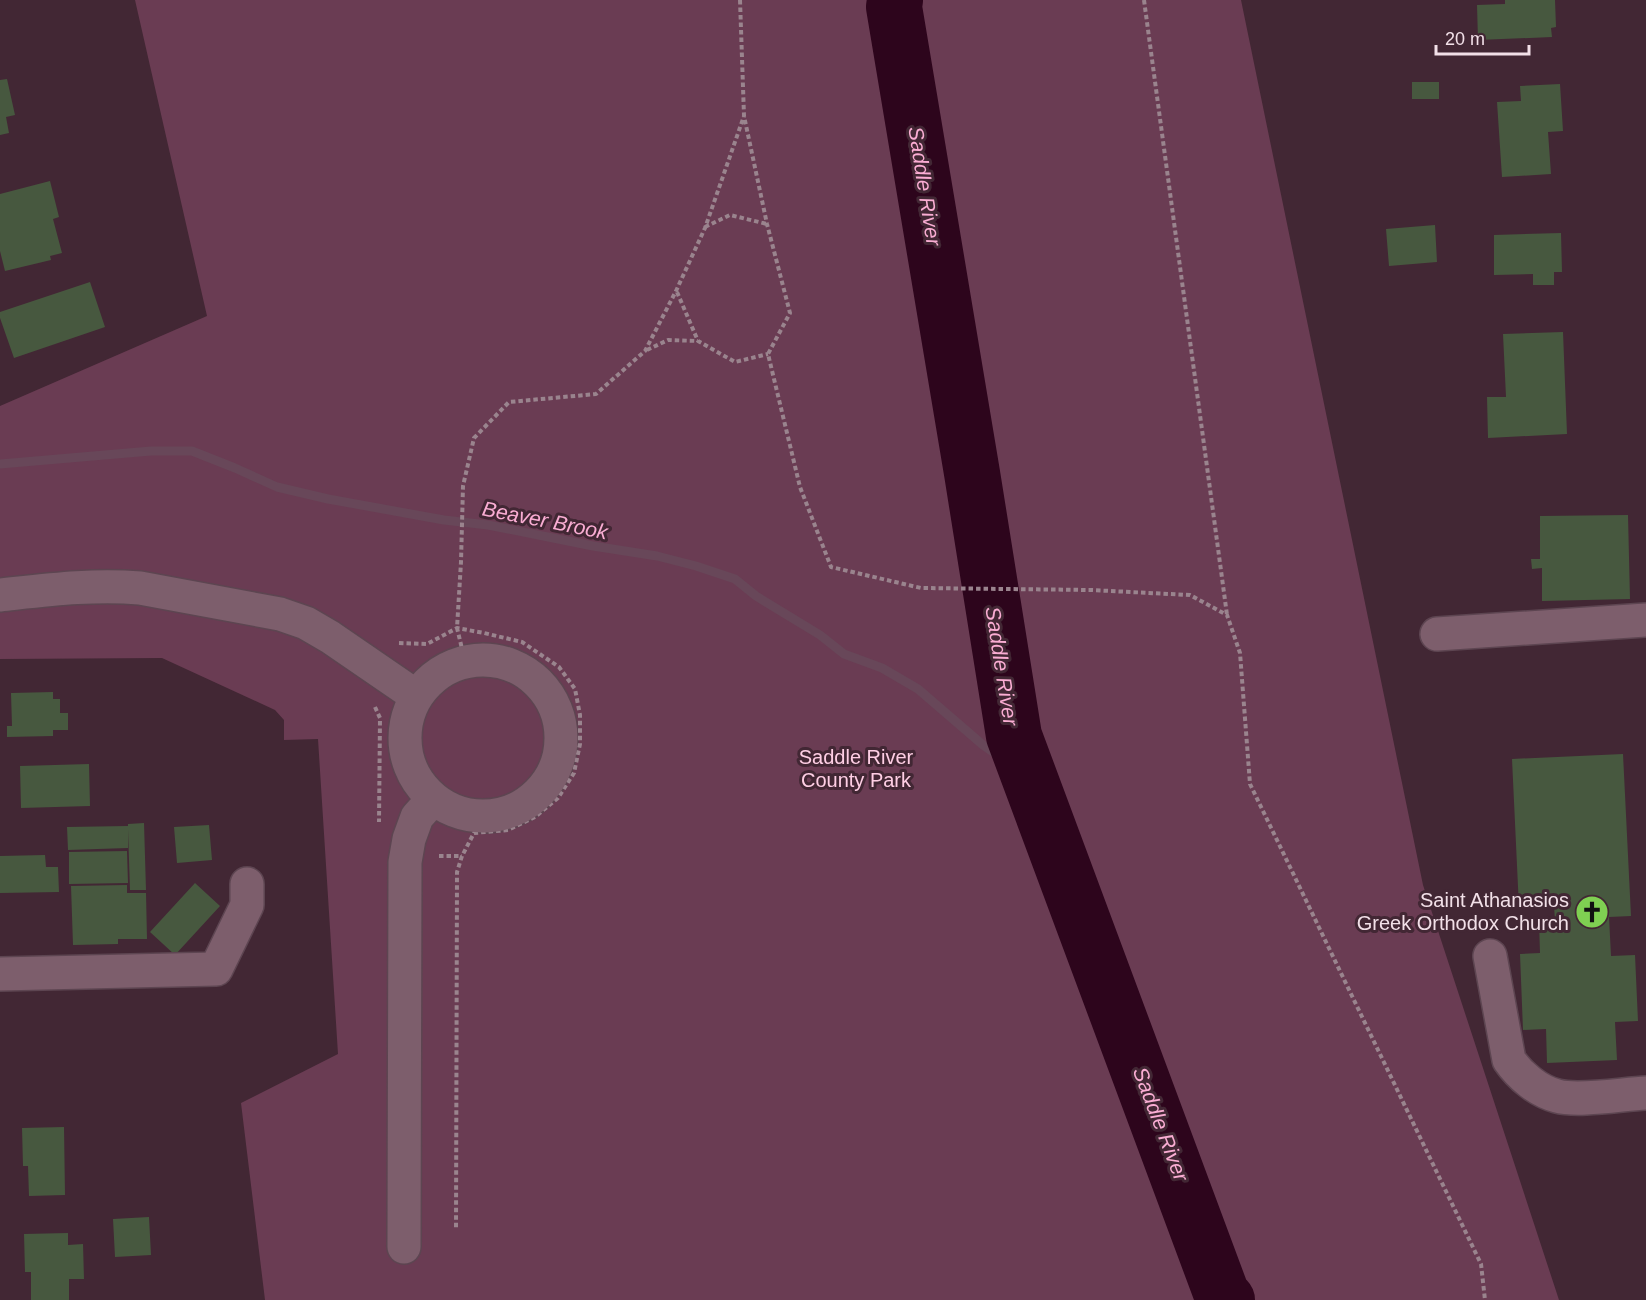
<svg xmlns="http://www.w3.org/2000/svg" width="1646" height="1300" font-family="Helvetica,sans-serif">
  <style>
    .green { fill: #6a3c53 }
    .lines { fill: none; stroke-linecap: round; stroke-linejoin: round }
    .stream { stroke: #684759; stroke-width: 9 }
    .river { stroke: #2d051c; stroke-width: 56 }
    .building { fill: #47583f }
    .minor-casing { stroke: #5d4551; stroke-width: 36 }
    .path { stroke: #9a848e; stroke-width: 4; stroke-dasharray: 4.5 3; stroke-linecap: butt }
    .minor { stroke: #7d5e6c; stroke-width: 33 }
    .labels { text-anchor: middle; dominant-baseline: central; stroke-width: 6; stroke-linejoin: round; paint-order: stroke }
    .park-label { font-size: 20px; fill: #fecee4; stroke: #422734 }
    .poi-label { font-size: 20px; fill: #f2e0e8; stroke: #422734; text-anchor: end }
    .water-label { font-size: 21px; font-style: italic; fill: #faadd3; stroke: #422734 }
  </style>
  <rect width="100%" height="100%" fill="#422734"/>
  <!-- green -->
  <path class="green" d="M135,0H1241L1423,885L1559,1300H265L241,1103L338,1054L318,739L284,740V720L275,710L162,658L0,659V406L207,316Z"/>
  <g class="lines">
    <!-- stream -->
    <path class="stream" d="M0,464L151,451H192L235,468L277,487L328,499L444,520L488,525L593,546L657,556L696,566L735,579L756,596L820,635L844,654L882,668L918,689L983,745L1029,777"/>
    <!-- river -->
    <path class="river" d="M895,0L894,7L972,473L1014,736L1222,1295L1227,1300"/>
  </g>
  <!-- building -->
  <path class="building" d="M1505,0H1555L1556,27L1551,28L1552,37L1478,40L1477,5L1505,4Z
    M7,79L15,115L6,117L9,133L0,135V80Z
    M1412,82H1439V99H1412Z
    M1560,84L1563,131L1548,132L1551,174L1502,177L1497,102L1521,101L1520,86Z
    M50,181L59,217L53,219L62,253L50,256L51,260L5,271L0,251V194Z
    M1435,225L1437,262L1389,266L1386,229Z
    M1561,233L1562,272H1554V285H1533V274L1494,275V235Z
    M90,282L105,327L14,358L0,318V312Z
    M1563,332L1567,434L1488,438L1487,397H1506L1503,334Z
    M1628,515L1630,599L1542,601V568L1532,569L1531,559H1540V516Z
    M53,692V699H60V713H68V730H53V736L7,737V726H12L11,693Z
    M1623,754L1631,916L1609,917L1611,956L1635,955L1638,1021L1615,1022L1617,1060L1547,1063L1546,1029L1523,1030L1520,954L1540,953L1539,922L1555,920L1554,906L1519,908L1512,759Z
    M89,764L90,806L21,808L20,766Z
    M144,823L146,890H130L128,830V848L68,850L67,827L128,826V824Z
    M209,825L212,860L177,863L174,827Z
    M127,851L128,883L69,884V852Z
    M45,855L46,867H58L59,892L0,893V856Z
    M195,883L220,906L175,955L150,932Z
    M127,885V893H146L147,939H118V944L73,945L71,886Z
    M64,1127L65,1195L29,1196L28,1166H23L22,1128Z
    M149,1217L151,1255L115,1257L113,1219Z
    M68,1233V1245L83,1244L84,1279H69V1300H31V1272H25L24,1234Z"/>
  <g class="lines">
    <defs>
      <path id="minor" d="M0,595C47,590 92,584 140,588L280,614L306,623L330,637L416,696
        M1437,634L1646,620
        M405 738a78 78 0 1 1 156 0a78 78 0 1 1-156 0Z
        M1490,956L1509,1060C1520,1076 1538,1091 1557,1096C1578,1102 1623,1094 1646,1093
        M0,974L216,969L247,905V884
        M404,1247L405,862L409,839L417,817L433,799"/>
    </defs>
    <!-- minor casing -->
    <use href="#minor" class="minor-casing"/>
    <!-- path -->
    <path class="path" d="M740,0L744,116L767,224L790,313L768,354L800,487L831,567L921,588L1091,590L1190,595L1227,615L1240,653L1250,784L1481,1264L1485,1300
      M1144,0L1227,615
      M705,227L730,215L767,224
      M677,292L698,341L735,362L768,354
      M647,350L668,340L698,341
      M399,643L427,644L457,628L484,633L522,642L559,667L575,689L580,715V744L574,773L558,798L535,817L508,830L474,833L462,856L457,872L456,1229
      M465,661L457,628L461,562L463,486L474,438L509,402L596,394L645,351L676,291L705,228L744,116
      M375,707L380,718L379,822
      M439,856H462"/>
    <!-- minor -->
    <use href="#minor" class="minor"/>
  </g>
  <!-- icons -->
  <defs>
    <symbol id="church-disc" viewBox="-11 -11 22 22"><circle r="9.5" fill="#7fd052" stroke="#422734"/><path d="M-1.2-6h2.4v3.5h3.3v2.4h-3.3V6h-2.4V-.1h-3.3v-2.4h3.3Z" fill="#111"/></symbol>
  </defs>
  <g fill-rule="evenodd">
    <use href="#church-disc" x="1573" y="893" width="38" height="38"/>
  </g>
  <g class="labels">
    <!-- park labels -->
    <g class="park-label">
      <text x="856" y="757">Saddle River<tspan x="856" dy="23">County Park</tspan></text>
    </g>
    <!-- poi labels -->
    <g class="poi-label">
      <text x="1569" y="900">Saint Athanasios<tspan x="1569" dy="23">Greek Orthodox Church</tspan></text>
    </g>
    <!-- water labels -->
    <g class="water-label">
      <text transform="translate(925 186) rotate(81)">Saddle River</text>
      <text transform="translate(545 520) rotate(11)">Beaver Brook</text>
      <text transform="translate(1002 666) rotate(81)">Saddle River</text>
      <text transform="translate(1161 1124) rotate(69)">Saddle River</text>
    </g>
  </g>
  <!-- scale -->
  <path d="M1436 45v9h93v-9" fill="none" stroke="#f2e0e8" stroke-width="3"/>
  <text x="1445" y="45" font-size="18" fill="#f2e0e8" stroke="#422734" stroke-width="4.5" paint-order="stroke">20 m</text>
</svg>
